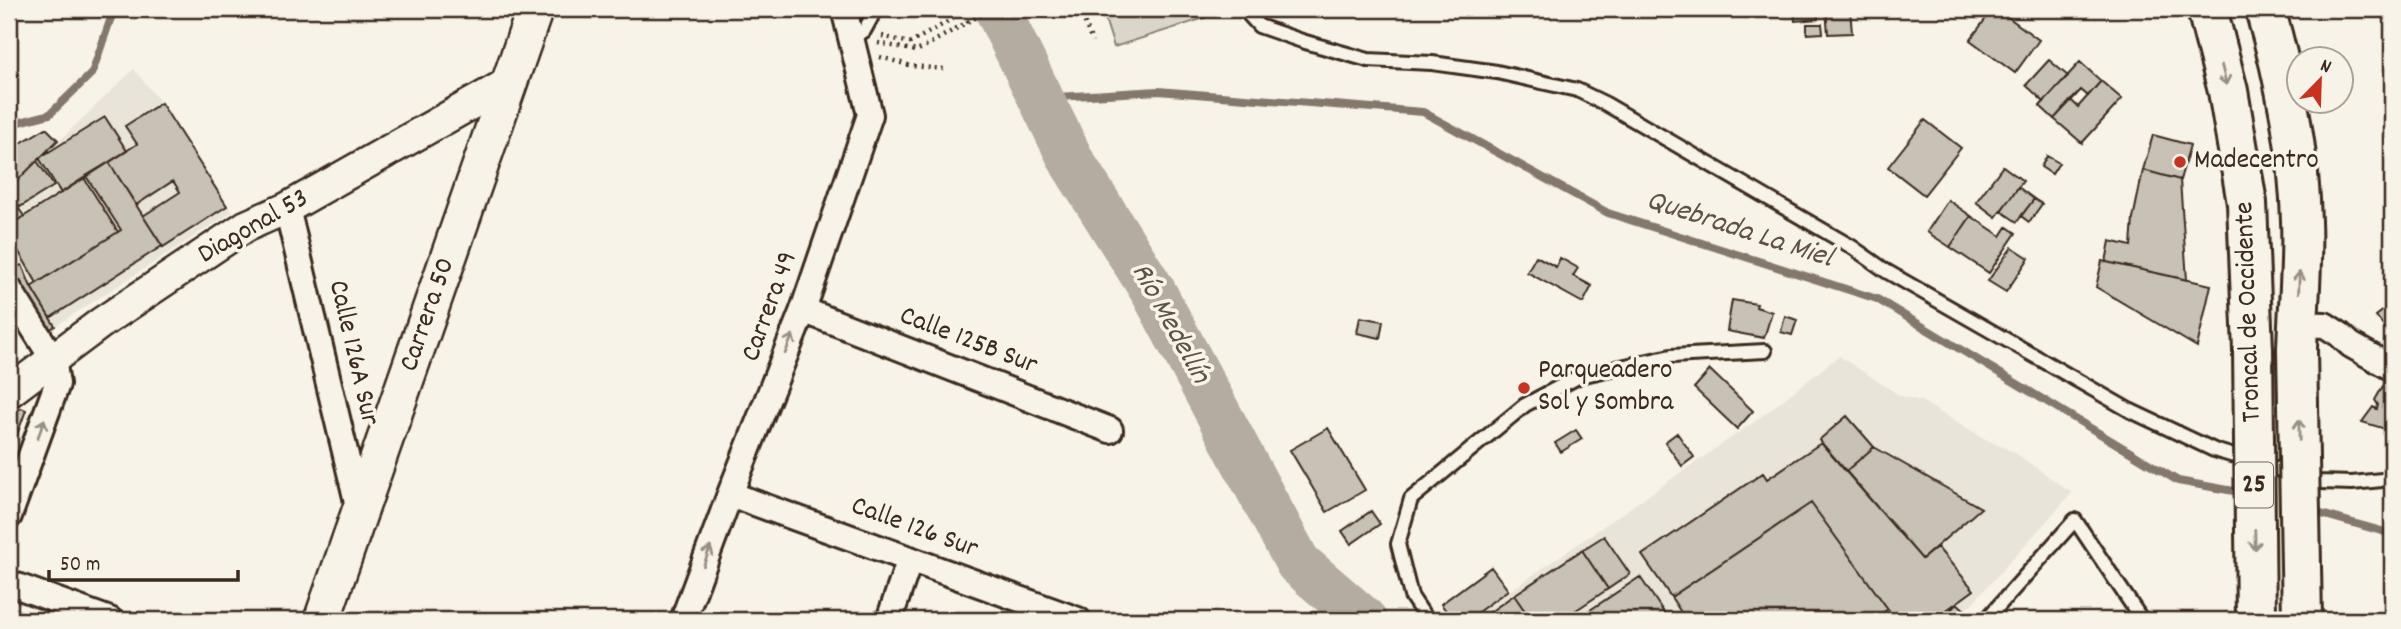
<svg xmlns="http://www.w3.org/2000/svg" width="2401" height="629" font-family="Dekko,sans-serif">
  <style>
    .built { fill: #e9e4d9 }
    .green { fill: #dbd6cb; stroke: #8b8074; stroke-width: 2 }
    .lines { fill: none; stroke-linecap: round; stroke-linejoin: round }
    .stream { stroke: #84786c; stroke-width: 8 }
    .river { stroke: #b4aca0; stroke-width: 46 }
    .building { fill: #c8c1b6; stroke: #3b2a1e; stroke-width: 2 }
    .service-casing { stroke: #3b2a1e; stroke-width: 18 }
    .minor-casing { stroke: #3b2a1e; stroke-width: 30 }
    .tertiary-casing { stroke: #3b2a1e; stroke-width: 35 }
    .secondary-casing { stroke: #3b2a1e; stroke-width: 40 }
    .trunk-casing { stroke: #3b2a1e; stroke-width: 44 }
    .path { stroke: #3b2a1e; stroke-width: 4.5; stroke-dasharray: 2 5; stroke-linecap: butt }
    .service { stroke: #f7f3e8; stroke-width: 12 }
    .minor { stroke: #f7f3e8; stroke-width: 24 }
    .tertiary { stroke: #f7f3e8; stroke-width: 30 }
    .secondary { stroke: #f7f3e8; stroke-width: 35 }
    .trunk { stroke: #f7f3e8; stroke-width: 38 }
    .trunk-bridge-casing { stroke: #3b2a1e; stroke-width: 44; stroke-linecap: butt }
    .trunk-bridge { stroke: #f7f3e8; stroke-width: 38 }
    .oneway { stroke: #998e83 }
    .poi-dot { fill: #c8321e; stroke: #f7f3e8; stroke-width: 2.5 }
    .labels { text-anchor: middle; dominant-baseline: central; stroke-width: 7; stroke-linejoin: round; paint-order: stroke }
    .shield { fill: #f7f3e8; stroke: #73665b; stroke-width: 2 }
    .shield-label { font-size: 26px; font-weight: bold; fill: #3b2a1e }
    .poi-label { font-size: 28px; fill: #3b2a1e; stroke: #f7f3e8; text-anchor: start }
    .street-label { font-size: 28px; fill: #3b2a1e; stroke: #f7f3e8 }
    .water-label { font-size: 30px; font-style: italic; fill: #5f5145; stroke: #f7f3e8 }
  </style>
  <rect width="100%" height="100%" fill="#f7f3e8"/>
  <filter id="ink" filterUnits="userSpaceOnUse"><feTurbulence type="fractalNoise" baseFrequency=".0143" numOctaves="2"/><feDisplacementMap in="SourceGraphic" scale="14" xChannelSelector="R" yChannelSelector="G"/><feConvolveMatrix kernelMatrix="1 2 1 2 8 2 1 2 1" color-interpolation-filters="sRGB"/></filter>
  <g filter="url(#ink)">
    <!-- built -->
    <path class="built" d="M134,69L161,103L232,212L48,331L16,280L9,246V189Z
      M1839,356L1899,395L1921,401L1987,440L2014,452L2072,493L1957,620H1468L1761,417Z"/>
    <!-- green -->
    <path class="green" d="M1102,9H1201L1205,18L1114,47Z"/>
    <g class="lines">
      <!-- stream -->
      <path class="stream" d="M1040,98L1158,91L1423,112L1608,213L1877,299L2178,481L2245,493
        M9,125L50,114L92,73L114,9
        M2311,511L2392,534"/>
      <!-- river -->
      <path class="river" d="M997,9L1072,162L1153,291L1298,563L1364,620"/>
    </g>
    <!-- building -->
    <path class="building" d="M1794,9H1817L1818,19L1795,21Z
      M1826,9H1850L1852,33L1828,34Z
      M1993,9H1997L2039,40L2015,73L1970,40Z
      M1807,24H1822L1823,33L1807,34Z
      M2049,60L2068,76L2044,102L2026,85Z
      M2080,62L2101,81L2088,96L2081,90L2054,119L2040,106Z
      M2101,81L2122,99L2082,143L2054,119L2071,100L2078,107Z
      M161,103L227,206L163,247L143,216L180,192L173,181L136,205L109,162L137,144L125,126Z
      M105,117L127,151L61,193L39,158Z
      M1925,120L1961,148L1924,195L1888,167Z
      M46,128L58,140L9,189V150Z
      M2153,135L2190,145L2180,180L2143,170Z
      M2047,156L2059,163L2052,174L2041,167Z
      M37,161L54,186L20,207L9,189Z
      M109,162L162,246L50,318L31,287L121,230L86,176Z
      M2003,166L2023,181L1996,217L1976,202Z
      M2143,170L2180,180L2187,280L2106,262L2110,241L2131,246L2133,219Z
      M84,178L118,232L37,283L9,235V226Z
      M2018,187L2034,199L2017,222L2001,211Z
      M2034,199L2042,204L2029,222L2021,216Z
      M1948,200L1971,216L1950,247L1927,232Z
      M19,209L24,216L9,226V216Z
      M1971,216L2001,236L2007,227L2016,233L1989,273L1950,247Z
      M2012,247L2029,258L2006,292L1988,281Z
      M1536,256L1556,267L1560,258L1578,268L1573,276L1592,286L1583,303L1527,272Z
      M2102,261L2211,285L2197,347L2096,287Z
      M22,265L31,287L55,326L48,331L16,280L13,268Z
      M1732,300L1757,304L1756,307L1772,312L1764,338L1727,331Z
      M2388,307L2392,313V336L2376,316Z
      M1785,316L1797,320L1792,335L1781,332Z
      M1360,317L1383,321L1380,338L1357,333Z
      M1710,370L1753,411L1737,429L1694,388Z
      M2383,386L2392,389V387V431L2362,422L2373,407L2377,409L2378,405L2375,400Z
      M21,408L26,410L9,457V417Z
      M1847,416L1874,447L1846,471L1819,440Z
      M1328,428L1365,490L1327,512L1290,450Z
      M1576,430L1582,439L1561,452L1555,443Z
      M1677,433L1694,457L1682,466L1665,442Z
      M1821,443L1922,559L1937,547L1974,590L1933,620H1896L1811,503L1671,597L1642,555L1763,473L1767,479Z
      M1874,447L1981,508L1922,559L1846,471Z
      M1811,503L1888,609L1871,620H1686L1671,597Z
      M1371,511L1380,524L1351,544L1342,531Z
      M1604,536L1630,574L1608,589L1582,550Z
      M1582,550L1608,589L1561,620H1531L1514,595Z
      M1491,567L1508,590L1467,620H1453L1441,604Z
      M1640,577L1669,620H1575Z
      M1514,595L1531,620H1495L1490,612Z
      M1957,603L1966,611L1957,620H1942Z
      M9,607L46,620H9Z"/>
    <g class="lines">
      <defs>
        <path id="service" d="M1249,15L1259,26L1302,41L1368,60L1432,63L1497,72L1577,90L1606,104L1852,247L1886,271L2129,410L2214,450L2320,482L2352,483L2392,479
          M851,37L864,31L876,9
          M1427,620L1411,596L1398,544L1411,499L1525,405L1580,376L1671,356L1765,351
          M1986,620L2075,520L2142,620"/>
        <path id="minor" d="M287,208L359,510
          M9,289L53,359L57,384L9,516
          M803,310L1110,430
          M2298,324L2325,325L2339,334L2351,345L2392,368
          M730,494L1078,620
          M9,583L110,620
          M683,620L730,494L803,310L870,115L844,9
          M889,620L910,559"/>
        <path id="tertiary" d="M9,392L101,323L246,226L287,208L510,82"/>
        <path id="secondary" d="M322,620L535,9"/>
        <path id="trunk" d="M2207,9L2228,91L2247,203L2253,350
          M2265,9C2285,78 2299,148 2301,221C2303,264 2298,307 2297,350"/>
      </defs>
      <!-- service casing -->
      <use href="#service" class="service-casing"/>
      <!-- minor casing -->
      <use href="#minor" class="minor-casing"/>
      <!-- tertiary casing -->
      <use href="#tertiary" class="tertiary-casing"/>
      <!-- secondary casing -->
      <use href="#secondary" class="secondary-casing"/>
      <!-- trunk casing -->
      <use href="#trunk" class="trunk-casing"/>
      <!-- path -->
      <path class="path" d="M1080,9L1092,42
        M882,36L910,43L963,13L968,22
        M878,43L917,51L990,9
        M880,57L912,66L944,69"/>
      <!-- service -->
      <use href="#service" class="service"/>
      <!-- minor -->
      <use href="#minor" class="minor"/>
      <!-- tertiary -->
      <use href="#tertiary" class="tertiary"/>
      <!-- secondary -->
      <use href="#secondary" class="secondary"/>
      <!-- trunk -->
      <use href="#trunk" class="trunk"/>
      <defs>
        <path id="trunk-bridge" d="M2253,350L2256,620
          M2297,350L2302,620"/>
      </defs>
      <!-- trunk-bridge casing -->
      <use href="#trunk-bridge" class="trunk-bridge-casing"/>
      <!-- trunk-bridge -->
      <use href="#trunk-bridge" class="trunk-bridge"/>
    </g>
    <!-- one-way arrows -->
    <defs><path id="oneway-shaft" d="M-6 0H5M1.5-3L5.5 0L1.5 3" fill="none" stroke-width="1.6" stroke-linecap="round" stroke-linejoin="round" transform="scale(1.75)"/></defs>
    <g class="oneway">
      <use href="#oneway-shaft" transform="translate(2224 75) rotate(76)"/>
      <use href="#oneway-shaft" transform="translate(2299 282) rotate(-88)"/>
      <use href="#oneway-shaft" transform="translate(789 344) rotate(-68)"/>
      <use href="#oneway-shaft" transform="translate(41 429) rotate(-70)"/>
      <use href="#oneway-shaft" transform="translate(2299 430) rotate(-91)"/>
      <use href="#oneway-shaft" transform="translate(2255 540) rotate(89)"/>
      <use href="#oneway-shaft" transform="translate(707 556) rotate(-70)"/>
    </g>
  </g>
  <!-- markers -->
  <g class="poi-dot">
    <circle cx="2180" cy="162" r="7"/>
    <circle cx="1524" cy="388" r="7"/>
  </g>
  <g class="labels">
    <!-- shield labels -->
    <rect class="shield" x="2235" y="462.5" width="38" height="45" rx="5"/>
    <g class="shield-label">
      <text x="2254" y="485">25</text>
    </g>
    <!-- poi labels -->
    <g class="poi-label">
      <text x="2194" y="162">Madecentro</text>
      <text x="1538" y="372">Parqueadero<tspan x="1538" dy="32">Sol y Sombra</tspan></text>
    </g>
    <!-- street labels -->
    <g class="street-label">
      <text transform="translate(254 228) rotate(-30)">Diagonal 53</text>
      <text transform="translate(771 307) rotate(-70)">Carrera 49</text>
      <text transform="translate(2250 312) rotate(-92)">Troncal de Occidente</text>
      <text transform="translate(429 315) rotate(-71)">Carrera 50</text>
      <text transform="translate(968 342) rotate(21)">Calle 125B Sur</text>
      <text transform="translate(352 353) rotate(77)">Calle 126A Sur</text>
      <text transform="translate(914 529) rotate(20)">Calle 126 Sur</text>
    </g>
    <!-- water labels -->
    <g class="water-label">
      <text transform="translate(1739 231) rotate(18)">Quebrada La Miel</text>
      <text transform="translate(1169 324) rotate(61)">Río Medellín</text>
    </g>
  </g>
  <!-- margin -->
  <rect width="2401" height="629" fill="none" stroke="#f7f3e8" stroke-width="35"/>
  <rect x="18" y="18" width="2366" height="594" fill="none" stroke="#3b2a1e" stroke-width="2.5" filter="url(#ink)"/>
  <!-- north arrow -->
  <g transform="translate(2320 80) rotate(23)"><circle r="33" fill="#f7f3e8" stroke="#aca397" stroke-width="2"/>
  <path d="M0-5L12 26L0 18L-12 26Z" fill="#c8321e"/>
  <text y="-10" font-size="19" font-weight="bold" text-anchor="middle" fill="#3b2a1e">N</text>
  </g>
  <!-- scale -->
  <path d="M49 570v10h189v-10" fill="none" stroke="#3b2a1e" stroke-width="3.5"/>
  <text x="60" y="570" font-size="21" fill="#3b2a1e" stroke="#f7f3e8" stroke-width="5" paint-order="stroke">50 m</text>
</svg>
